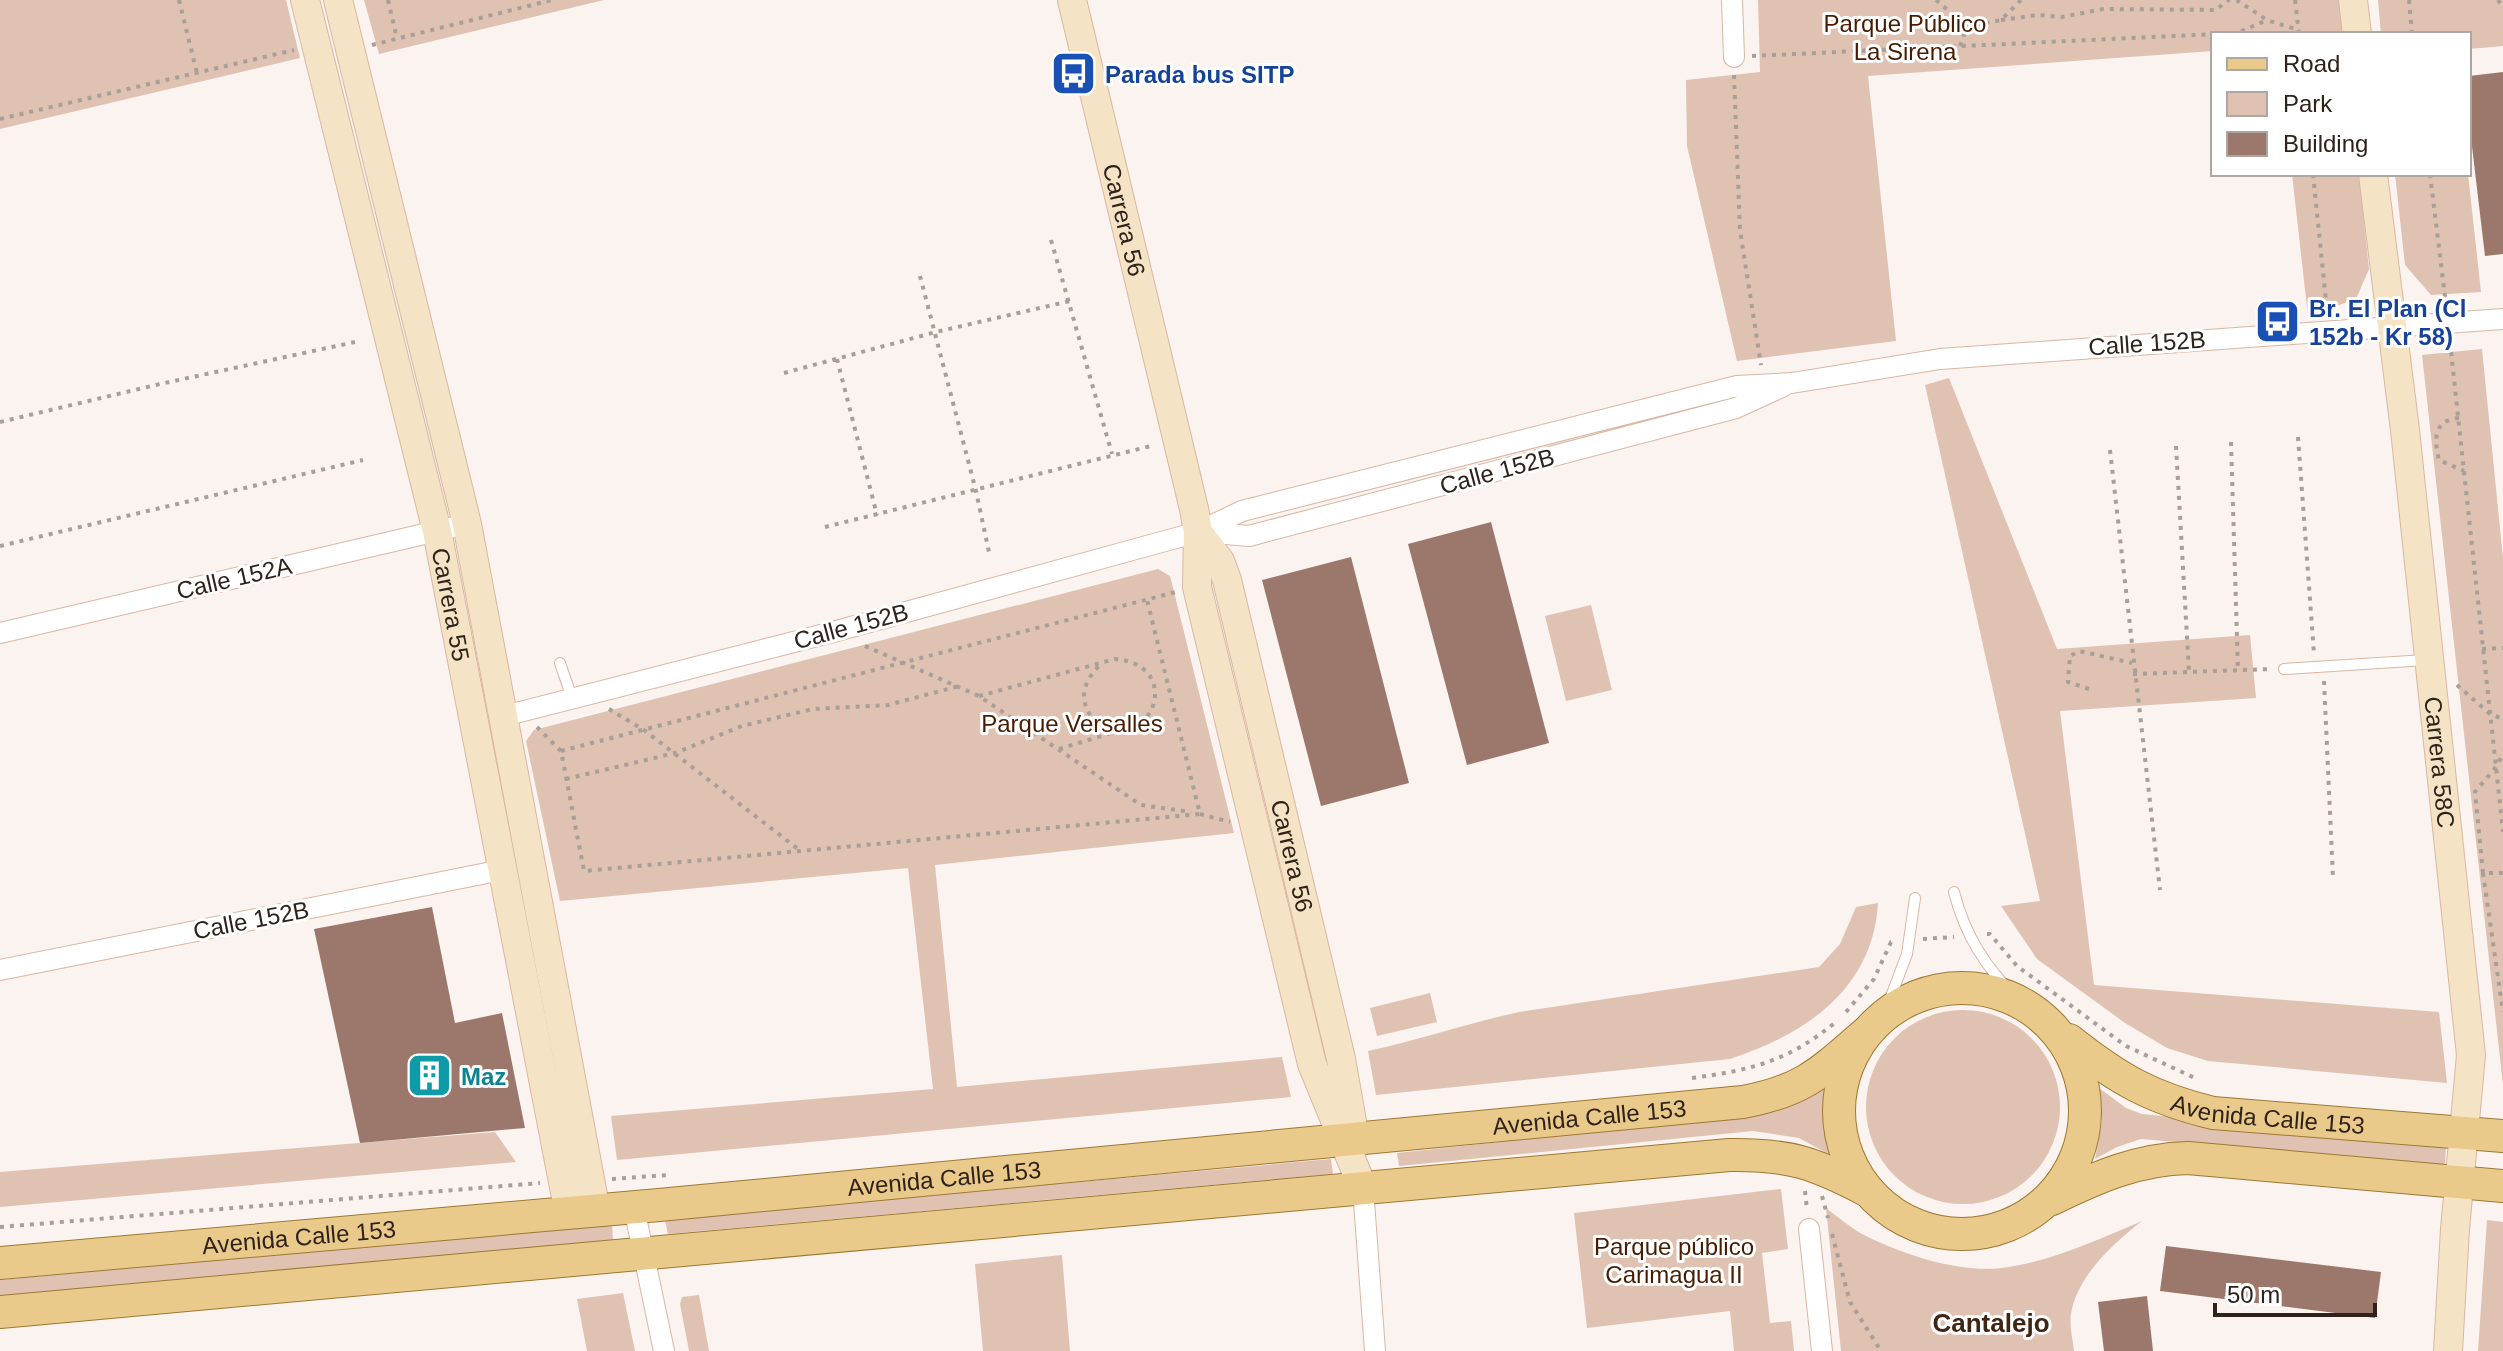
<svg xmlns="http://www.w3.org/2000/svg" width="2503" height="1351" font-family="Arial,sans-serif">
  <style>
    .green { fill: #dfc2b2 }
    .building { fill: #9c786c }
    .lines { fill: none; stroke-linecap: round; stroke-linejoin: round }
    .lane-casing { stroke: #dab6a3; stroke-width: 12 }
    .street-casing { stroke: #dab6a3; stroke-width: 22 }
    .secondary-casing { stroke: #dab6a3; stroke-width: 30 }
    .primary-casing { stroke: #9f7831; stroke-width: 34 }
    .path { stroke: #a89f99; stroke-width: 4; stroke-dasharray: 4 6; stroke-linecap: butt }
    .lane { stroke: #fff; stroke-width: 10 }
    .street { stroke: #fff; stroke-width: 20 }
    .secondary { stroke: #f4e4c5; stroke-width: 28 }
    .primary { stroke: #eaca8b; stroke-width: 32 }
    .labels { text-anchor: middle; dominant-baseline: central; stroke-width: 6; stroke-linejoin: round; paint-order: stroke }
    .park-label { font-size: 24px; fill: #471c00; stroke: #fff }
    .transit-label { font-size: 24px; font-weight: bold; fill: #164399; stroke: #fff; text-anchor: start }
    .street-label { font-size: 24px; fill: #2f221a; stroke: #fff }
    .culture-label { font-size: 24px; font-weight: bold; fill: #0d838f; stroke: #fff; text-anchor: start }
    .neighbourhood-label { font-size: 26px; font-weight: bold; fill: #402414; stroke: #fff }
  </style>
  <rect width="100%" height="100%" fill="#faf3ef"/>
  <!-- green -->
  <path class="green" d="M0,0H286L300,58L0,129Z
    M364,0H604L379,54Z
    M1758,0H2340L2344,34H2213V51L1868,76L1896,341L1737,361L1687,146L1686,80L1760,72Z
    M2378,0H2503V46L2469,49V34H2381Z
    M2292,174H2359L2369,269L2356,299L2308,316Z
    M2395,174H2468L2481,292L2431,295L2405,265Z
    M2482,349L2503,558V1085L2422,355Z
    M1949,378L2057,649L2250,635L2256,698L2060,711L2094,985L2439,1012L2447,1083L2208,1061L2167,1048L2125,1023L2037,959L2001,906L2040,901L1925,385Z
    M1158,569L1170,576L1234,833L935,865L957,1087L1282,1057L1291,1097L617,1160L611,1116L933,1089L908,868L560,901L526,741L534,730Z
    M1591,605L1612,690L1566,701L1545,616Z
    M1878,903C1873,989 1806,1034 1730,1059L1376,1095L1368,1051C1419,1040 1468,1023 1519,1012L1819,967L1840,944L1856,907Z
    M1430,993L1437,1022L1377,1036L1370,1008Z
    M1866 1107a97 97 0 1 1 194 0a97 97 0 1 1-194 0Z
    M1829,1083L1826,1119L1835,1153L1832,1156L1799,1138L1753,1131L1399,1166L1397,1153L1751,1115Z
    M2099,1088L2126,1108L2142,1114L2446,1145L2445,1165L2141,1139L2117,1147L2095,1159L2102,1121L2096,1092Z
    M495,1132L516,1162L0,1207V1172Z
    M1331,1159L1333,1174L668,1234L665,1220Z
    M1781,1189L1788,1249L1762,1253L1770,1323L1791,1321L1794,1351H1734L1730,1311L1587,1328L1574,1213Z
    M1826,1208C1838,1217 1852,1229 1866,1236C1905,1255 1958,1273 2002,1268C2050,1262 2097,1240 2142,1221C2113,1244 2077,1276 2071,1314C2069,1325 2073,1340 2074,1351H1841Z
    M2487,1220L2503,1222V1351H2478Z
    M612,1224L613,1241L0,1297V1280Z
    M1062,1255L1070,1351H983L975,1264Z
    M623,1293L635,1351H587L577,1299Z
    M699,1295L709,1351H689L680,1304L682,1297Z"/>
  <!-- building -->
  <path class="building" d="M2503,72V254L2485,256L2469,121V76Z
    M1491,522L1549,743L1467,765L1408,544Z
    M1351,557L1409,783L1321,806L1262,580Z
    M432,907L455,1023L502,1013L525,1128L360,1143L314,929Z
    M2166,1246L2381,1272L2375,1318L2160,1291Z
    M2147,1296L2153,1351H2104L2098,1302Z"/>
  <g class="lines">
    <defs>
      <path id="lane" d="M560,663L572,698
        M2284,669L2426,660
        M1954,892C1965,935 1985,967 2017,998
        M1884,1015L1907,954L1915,898"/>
      <path id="street" d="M1732,0L1734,57
        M1202,532L1249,536L1736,408L1784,386
        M0,633L467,524
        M504,716L833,632L1198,532L1242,511L1737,386L1792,383L1940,359L2503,319
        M0,970L502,870
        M1363,1188L1375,1351
        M634,1208L664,1351
        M1809,1229L1822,1351"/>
      <g id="secondary">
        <path id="s1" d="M305,0L437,531L569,1213"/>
        <path d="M338,0L467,524L596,1211"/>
        <path id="s2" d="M1072,0L1194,509L1198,532L1197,587L1312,1064L1363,1188"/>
        <path d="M2353,0L2357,34"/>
        <path id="s3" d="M2373,174L2405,430L2471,1055L2455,1229L2448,1351"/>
        <path id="s4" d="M1198,532L1220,561L1227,580L1341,1059L1356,1144"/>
      </g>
      <g id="primary">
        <circle cx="1962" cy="1111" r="123"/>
        <path id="s5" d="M2069,1040C2118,1079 2151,1098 2213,1113L2503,1136"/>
        <path d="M2052,1199C2097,1177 2138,1159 2188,1158L2503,1186"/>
        <path id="s6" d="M0,1263L659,1205L1743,1102C1804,1091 1822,1071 1866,1033"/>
        <path d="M0,1312L1729,1155C1789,1154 1815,1163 1868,1191"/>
      </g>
    </defs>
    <!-- lane casing -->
    <use href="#lane" class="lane-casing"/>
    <!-- street casing -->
    <use href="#street" class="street-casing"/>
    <!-- secondary casing -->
    <use href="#secondary" class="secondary-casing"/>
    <!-- primary casing -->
    <use href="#primary" class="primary-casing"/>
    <!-- path -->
    <path class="path" d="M179,0L197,73
      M388,0L397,39
      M1936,0L1967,27L2001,20L2021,0
      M2295,0L2299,34
      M2409,0L2412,34
      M2498,0L2503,7
      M2001,20L2038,15L2062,17L2103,9L2216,10L2228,0L2238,1L2267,20L2298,30
      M372,45L552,0
      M1960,46L1967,27
      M1752,56L2237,33L2267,20
      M1734,75L1740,230L1761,365
      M0,119L294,50
      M2313,174L2327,311
      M2430,174L2446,305
      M1051,240L1112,454
      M920,276L976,491L990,557
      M2450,342L2503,832
      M837,359L877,515
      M784,373L936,332L1070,301
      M2459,418C2433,420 2434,440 2439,460L2464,471
      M0,422L160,384L355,342
      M2298,437L2314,654
      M2231,442L2238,670
      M2176,446L2189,672
      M2110,450L2160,890
      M825,527L1155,445
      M0,546L363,460
      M865,646L979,696L1141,805L1191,812
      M2482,649L2503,648
      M2133,674L2271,669
      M2324,681L2333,878
      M2457,685L2490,714L2503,719
      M2089,689L2068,682L2070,656L2079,651L2132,663
      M979,696L1115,659C1179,664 1158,740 1110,729C1101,726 1091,719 1087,709C1079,692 1088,677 1100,665
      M609,709L644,730L798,849
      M537,727L561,751L584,871L1200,814L1147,600
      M1059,749L1118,731
      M561,751L1176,592
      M566,779L675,753L742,726L813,709L888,705L959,686
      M1200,814L1230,822
      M2483,873L2475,792L2496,767L2503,754
      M2503,873H2483L2503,1012
      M1987,934H1990L2017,966L2126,1046L2197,1079
      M1923,939L1954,937
      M1846,1012L1874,979L1891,942H1894
      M1692,1078C1752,1070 1789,1061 1837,1021
      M612,1179L668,1175
      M1805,1191L1807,1210
      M1822,1196L1828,1218
      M0,1227L540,1183
      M1832,1234L1850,1302L1881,1351"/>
    <!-- lane -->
    <use href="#lane" class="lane"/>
    <!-- street -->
    <use href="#street" class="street"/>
    <!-- secondary -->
    <use href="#secondary" class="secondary"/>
    <!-- primary -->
    <use href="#primary" class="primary"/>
  </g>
  <!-- icons -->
  <defs>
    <symbol id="bus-square" viewBox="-11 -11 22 22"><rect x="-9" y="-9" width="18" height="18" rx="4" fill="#1a4fb4" stroke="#fff"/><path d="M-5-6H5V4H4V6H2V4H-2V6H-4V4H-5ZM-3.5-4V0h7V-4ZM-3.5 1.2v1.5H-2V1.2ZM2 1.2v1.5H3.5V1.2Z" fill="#fff"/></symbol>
    <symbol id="building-square" viewBox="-11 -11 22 22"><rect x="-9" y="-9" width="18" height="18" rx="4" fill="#0f9aa8" stroke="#fff"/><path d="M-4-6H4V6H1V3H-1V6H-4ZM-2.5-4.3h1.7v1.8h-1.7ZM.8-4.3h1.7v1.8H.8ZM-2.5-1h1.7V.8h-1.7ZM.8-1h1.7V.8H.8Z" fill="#fff"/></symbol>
  </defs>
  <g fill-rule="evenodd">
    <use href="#bus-square" x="1048" y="48" width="51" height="51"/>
    <use href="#bus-square" x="2252" y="296" width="51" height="51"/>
    <use href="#building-square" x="404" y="1050" width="51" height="51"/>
  </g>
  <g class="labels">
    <!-- park labels -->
    <g class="park-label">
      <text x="1905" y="23">Parque Público<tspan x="1905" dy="28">La Sirena</tspan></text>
      <text x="1072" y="723">Parque Versalles</text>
      <text x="1674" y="1246">Parque público<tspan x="1674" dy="28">Carimagua II</tspan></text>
    </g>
    <!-- transit labels -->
    <g class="transit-label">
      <text x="1105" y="74">Parada bus SITP</text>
      <text x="2309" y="308">Br. El Plan (Cl<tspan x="2309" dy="28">152b - Kr 58)</tspan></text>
    </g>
    <!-- street labels -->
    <g class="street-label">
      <text stroke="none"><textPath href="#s2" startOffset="226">Carrera 56</textPath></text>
      <text transform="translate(2147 343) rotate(-4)">Calle 152B</text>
      <text transform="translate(1497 471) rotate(-15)">Calle 152B</text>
      <text transform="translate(234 578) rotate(-13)">Calle 152A</text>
      <text stroke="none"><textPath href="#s1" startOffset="622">Carrera 55</textPath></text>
      <text transform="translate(851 626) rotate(-15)">Calle 152B</text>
      <text stroke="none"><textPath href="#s3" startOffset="592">Carrera 58C</textPath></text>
      <text stroke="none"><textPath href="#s4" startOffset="340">Carrera 56</textPath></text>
      <text transform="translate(251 920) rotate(-11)">Calle 152B</text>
      <text stroke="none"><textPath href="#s5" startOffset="218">Avenida Calle 153</textPath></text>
      <text stroke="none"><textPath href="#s6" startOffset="1596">Avenida Calle 153</textPath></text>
      <text stroke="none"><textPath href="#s6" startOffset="948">Avenida Calle 153</textPath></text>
      <text stroke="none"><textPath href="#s6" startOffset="300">Avenida Calle 153</textPath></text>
    </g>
    <!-- culture labels -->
    <g class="culture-label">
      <text x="461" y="1076">Maz</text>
    </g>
    <!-- neighbourhood labels -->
    <g class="neighbourhood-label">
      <text x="1991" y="1323">Cantalejo</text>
    </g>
  </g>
  <!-- legend -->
  <rect x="2211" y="32" width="260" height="144" fill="#ffffff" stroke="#aca7a3" stroke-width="2"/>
  <rect x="2227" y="58" width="40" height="12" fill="#eaca8b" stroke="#aca7a3" stroke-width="2"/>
  <text x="2283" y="72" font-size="24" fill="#2f221a">Road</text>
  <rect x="2227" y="92" width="40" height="24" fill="#dfc2b2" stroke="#aca7a3" stroke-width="2"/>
  <text x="2283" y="112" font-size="24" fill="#2f221a">Park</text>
  <rect x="2227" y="132" width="40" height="24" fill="#9c786c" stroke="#aca7a3" stroke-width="2"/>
  <text x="2283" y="152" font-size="24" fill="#2f221a">Building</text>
  <!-- scale -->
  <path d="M2215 1303v12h160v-12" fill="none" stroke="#2f221a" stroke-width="4"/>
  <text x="2227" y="1303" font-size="24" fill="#2f221a" stroke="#ffffff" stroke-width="6" paint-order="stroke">50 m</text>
</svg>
